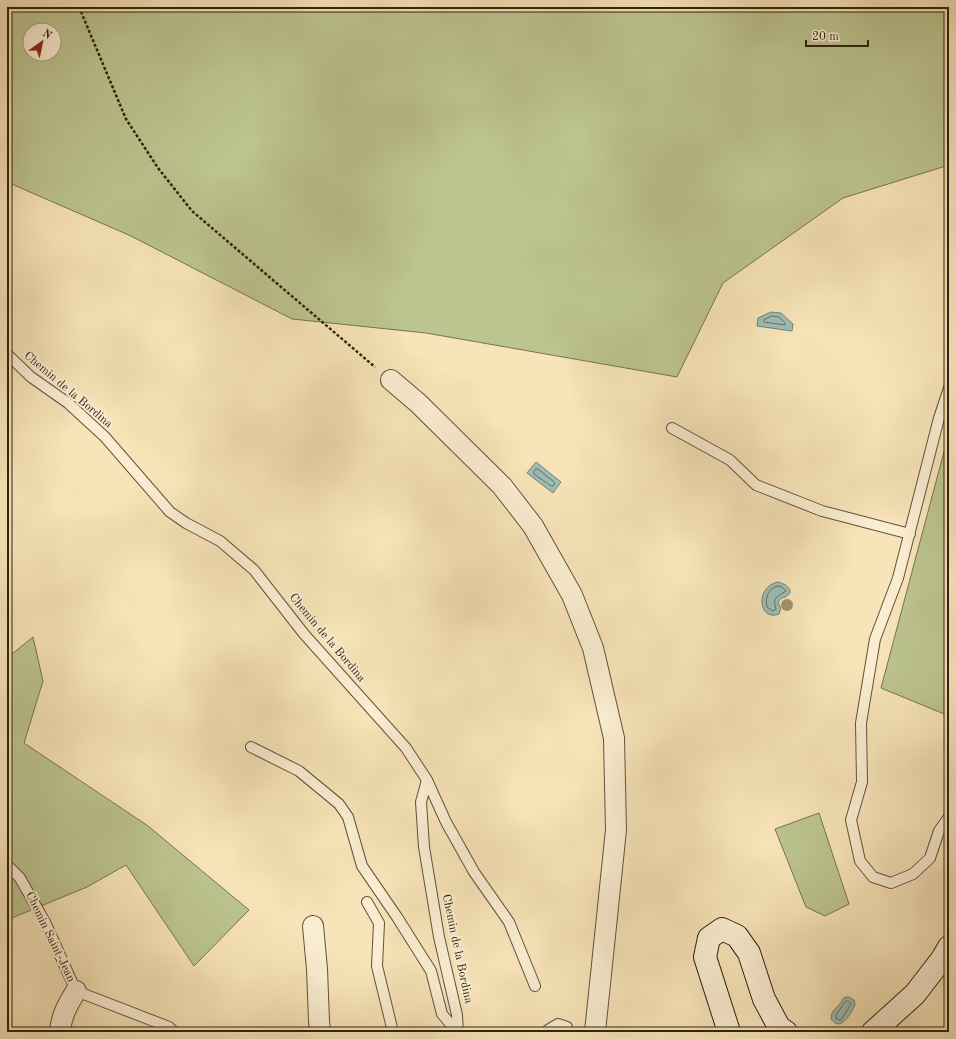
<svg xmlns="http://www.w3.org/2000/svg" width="956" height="1039" font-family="'Old Standard TT',serif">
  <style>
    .green { fill: #bcc48f; stroke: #767350; fill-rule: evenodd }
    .water { fill: #9ebeb6; stroke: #728074 }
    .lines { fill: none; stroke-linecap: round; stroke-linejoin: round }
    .shore { stroke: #667064; stroke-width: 1 }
    .lane-casing { stroke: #61523b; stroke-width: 12 }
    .street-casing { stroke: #61523b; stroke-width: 22 }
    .secondary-casing { stroke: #2f2211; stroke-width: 24 }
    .path { stroke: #2f2211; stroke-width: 2.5; stroke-dasharray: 3 2; stroke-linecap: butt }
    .lane { stroke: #faedd1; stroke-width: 10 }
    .street { stroke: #faedd1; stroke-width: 20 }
    .secondary { stroke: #faedd1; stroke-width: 22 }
    .tree { fill: #a09471 }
    .labels { text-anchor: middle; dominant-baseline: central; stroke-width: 4; stroke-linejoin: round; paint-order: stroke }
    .street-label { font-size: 12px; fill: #2f2211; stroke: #faedd1 }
  </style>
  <rect width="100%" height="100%" fill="#f7e4b8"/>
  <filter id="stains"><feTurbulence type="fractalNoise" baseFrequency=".005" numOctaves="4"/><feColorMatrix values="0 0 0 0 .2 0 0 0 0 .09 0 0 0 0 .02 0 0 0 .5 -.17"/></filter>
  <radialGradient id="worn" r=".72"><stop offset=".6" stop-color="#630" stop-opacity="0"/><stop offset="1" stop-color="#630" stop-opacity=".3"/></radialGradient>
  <!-- green -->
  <path class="green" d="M7,7H949V165L843,198L723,283L677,377L426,333L292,319L131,236L7,182ZM30,30H54V54H30Z
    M949,433V716L881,688Z
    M33,637L43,681L24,743L148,826L249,910L194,966L126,865L87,887L7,920V658Z
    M819,813L849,904L825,916L806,907L775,829Z"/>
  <!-- water -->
  <path class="water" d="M771,312L781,313L793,324L792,331L757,326L758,318Z
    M536,462L561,482L553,493L527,473Z
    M778,582C783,583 795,589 788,595C784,599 780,596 778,603L781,608L779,614C758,622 755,586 778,582Z
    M846,997H849L854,1000L855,1005C851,1013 841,1033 831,1019L832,1013L833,1011L839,1005L844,998Z"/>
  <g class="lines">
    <!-- shore -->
    <path class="shore" d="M772,316L779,317L785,323V325L764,322V320Z
      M536,469H538L554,482L555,484L553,486H551L534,474V472Z
      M778,586L782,587L786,591C777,597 772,597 776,609L773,611L767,607C765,598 768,588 778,586Z
      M848,1001L851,1004L841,1020L836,1019V1015L845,1002Z"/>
    <defs>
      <path id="lane" d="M7,354L31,377L68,403L105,437L170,512L186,523L220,541L254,570L304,634L406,748L427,780L446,822L474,872L509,922L535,986
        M949,388L939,418L898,578L875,639L861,723L862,782L851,820L860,861L873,877L891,883L913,874L930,858L939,831L949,817
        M672,428L730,460L756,485L822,511L910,534
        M251,747L299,771L339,804L348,817L362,866L397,917L431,971L442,1014L457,1032
        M427,780L421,802L424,847L439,937L457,1015L458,1032
        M7,865L20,878L46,924L76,991L169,1027L174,1032
        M367,902L379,923L377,966L393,1032
        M549,1032L548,1030L558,1024L567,1027L568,1032"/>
      <path id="street" d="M391,380L418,403L502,486L533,526L572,595L593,648L614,738L616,830L595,1032
        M313,926L317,969L319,1021L320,1032
        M60,1032C61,1016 68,1004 76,991"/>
      <path id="secondary" d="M729,1032L705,957L709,938L722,929L737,936L749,953L764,999L779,1027L786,1032
        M873,1032L915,994L942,959L949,947"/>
    </defs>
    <!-- lane casing -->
    <use href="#lane" class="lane-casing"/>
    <!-- street casing -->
    <use href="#street" class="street-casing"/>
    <!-- secondary casing -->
    <use href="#secondary" class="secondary-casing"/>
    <!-- path -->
    <path class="path" d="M79,7L126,119L158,168L192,211L375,367
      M427,1032L433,1028"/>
    <!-- lane -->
    <use href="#lane" class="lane"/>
    <!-- street -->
    <use href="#street" class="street"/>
    <!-- secondary -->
    <use href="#secondary" class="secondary"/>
  </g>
  <!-- trees -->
  <circle class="tree" cx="787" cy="605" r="6"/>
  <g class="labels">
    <!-- street labels -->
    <g class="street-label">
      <text transform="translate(68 390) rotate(40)">Chemin de la Bordina</text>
      <text transform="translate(327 638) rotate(50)">Chemin de la Bordina</text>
      <text transform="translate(50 937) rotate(64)">Chemin Saint-Jean</text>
      <text transform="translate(457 949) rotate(78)">Chemin de la Bordina</text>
    </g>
  </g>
  <!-- margin -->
  <rect width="956" height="1039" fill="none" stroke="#f7e4b8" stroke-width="24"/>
  <rect x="8" y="8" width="940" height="1023" fill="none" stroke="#2f2211" stroke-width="2"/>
  <rect x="12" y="12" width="932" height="1015" fill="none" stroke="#2f2211"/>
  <!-- north arrow -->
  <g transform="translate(42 42) rotate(33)"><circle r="19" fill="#faedd1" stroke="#a99c84"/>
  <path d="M0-3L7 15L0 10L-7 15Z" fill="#8f2418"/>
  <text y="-6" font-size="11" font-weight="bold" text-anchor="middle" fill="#2f2211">N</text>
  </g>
  <!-- scale -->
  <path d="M806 40v6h62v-6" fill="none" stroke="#2f2211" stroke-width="2"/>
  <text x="812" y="40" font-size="12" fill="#2f2211" stroke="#faedd1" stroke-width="3" paint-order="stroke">20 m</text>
  <rect width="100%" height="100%" filter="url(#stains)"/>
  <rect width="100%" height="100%" fill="url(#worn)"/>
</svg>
